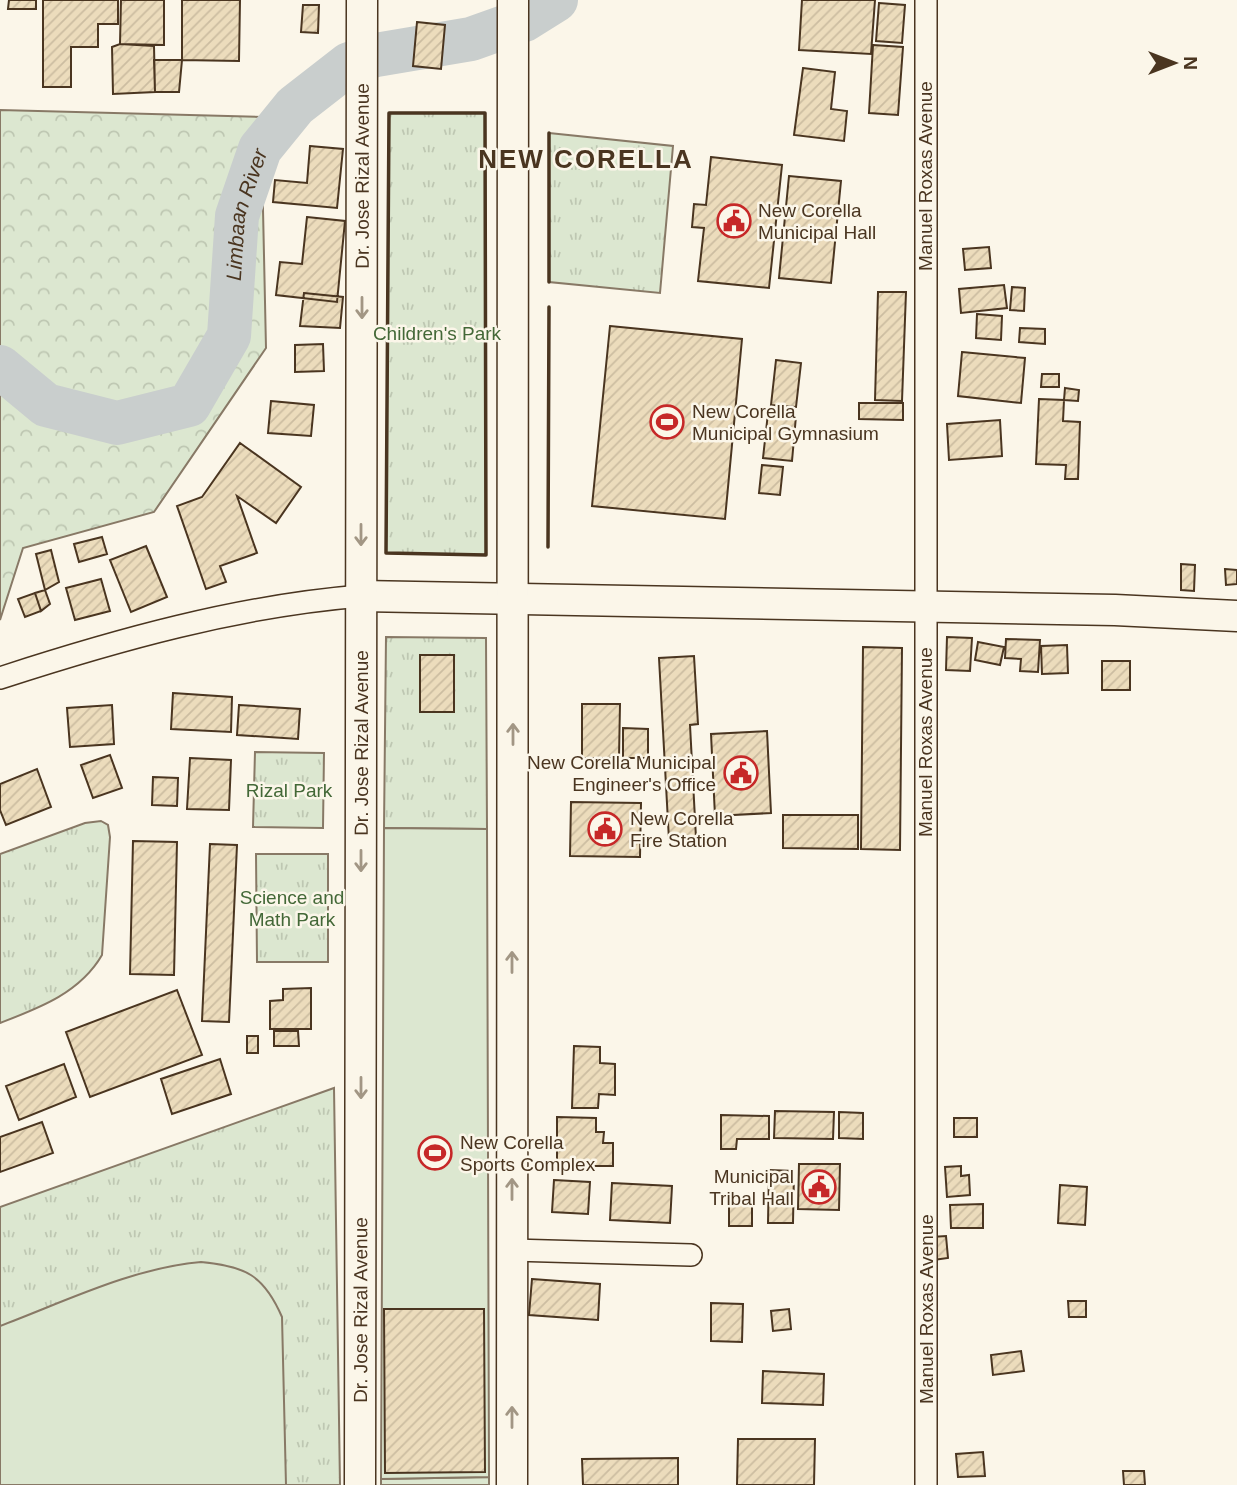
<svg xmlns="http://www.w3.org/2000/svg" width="1237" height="1485" font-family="Helvetica,sans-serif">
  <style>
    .grass { fill: url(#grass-tufts); stroke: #887966; stroke-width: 2 }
    .forest { fill: url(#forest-crowns); stroke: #887966; stroke-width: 2 }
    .pitch { fill: #dce7d0; stroke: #887966; stroke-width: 2 }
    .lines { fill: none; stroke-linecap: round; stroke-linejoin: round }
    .river { stroke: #c9cecd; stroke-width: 44 }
    .building { fill: url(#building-hatch); stroke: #4a3520; stroke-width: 2 }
    .street-casing { stroke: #4a3520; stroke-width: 24 }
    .secondary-casing { stroke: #4a3520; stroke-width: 33 }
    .street { stroke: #fbf6e9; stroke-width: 21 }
    .secondary { stroke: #fbf6e9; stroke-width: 30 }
    .wall { stroke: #4a3520; stroke-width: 3.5 }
    .oneway { stroke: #a29684 }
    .labels { text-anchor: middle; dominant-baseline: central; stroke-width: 5; stroke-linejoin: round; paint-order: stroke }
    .street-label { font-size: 19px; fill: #4a3520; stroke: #fbf6e9 }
    .poi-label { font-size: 19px; fill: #4a3520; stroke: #fbf6e9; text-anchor: start }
    .park-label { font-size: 19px; fill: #436837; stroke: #fbf6e9 }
    .water-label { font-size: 21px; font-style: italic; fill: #4a3520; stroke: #fbf6e9 }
    .district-label { font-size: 26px; font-weight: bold; letter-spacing: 2px; fill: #4a3520; stroke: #fbf6e9 }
  </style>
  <defs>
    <pattern id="grass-tufts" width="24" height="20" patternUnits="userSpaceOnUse" patternTransform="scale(1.75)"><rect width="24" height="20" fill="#dce7d0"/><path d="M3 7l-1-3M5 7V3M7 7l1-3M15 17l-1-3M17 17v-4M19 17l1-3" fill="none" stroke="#bec7b2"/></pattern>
    <pattern id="forest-crowns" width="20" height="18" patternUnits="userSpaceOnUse" patternTransform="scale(1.75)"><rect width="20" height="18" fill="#dce7d0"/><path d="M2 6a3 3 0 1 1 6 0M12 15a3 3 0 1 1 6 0" fill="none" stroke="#bec7b2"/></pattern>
    <pattern id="building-hatch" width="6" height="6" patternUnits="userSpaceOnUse" patternTransform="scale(1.75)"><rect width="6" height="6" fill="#ecdcbc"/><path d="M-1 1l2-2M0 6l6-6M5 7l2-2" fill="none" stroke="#ccbda1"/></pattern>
  </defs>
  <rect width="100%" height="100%" fill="#fbf6e9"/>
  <!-- grass -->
  <path class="grass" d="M389,113H485L486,555L386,553Z
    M549,133L673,146L660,293L549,282Z
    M386,637L486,638L487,829L384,828Z
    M255,752L324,753L323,828L253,827Z
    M101,821L108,825L110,837L102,955C80,993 39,1008 0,1023V854L85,823Z
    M256,854H328V962H257Z
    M334,1088L340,1485H0V1207Z"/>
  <!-- forest -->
  <path class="forest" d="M0,110L261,117L266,348L154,512L23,548L0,620Z
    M489,1477V1485H381V1479Z"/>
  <!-- pitch -->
  <path class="pitch" d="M384,828L487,829L489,1477L381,1479Z
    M201,1262C245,1266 264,1275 282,1317L286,1485H0V1326C64,1302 132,1268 201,1262Z"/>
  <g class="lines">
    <!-- river -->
    <path class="river" id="s1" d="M0,367L46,405L117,423L189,405L229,336L237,216L260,149L295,106L349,64L376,55L471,39L524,20L556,0"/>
  </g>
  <!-- building -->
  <path class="building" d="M9,0H36V9H8Z
    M43,0H118V24H98V47H71V87H43Z
    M121,0H164V45L120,44Z
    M182,0H240L239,61L182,60Z
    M802,0H875L871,54L799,50Z
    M879,3L905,5L902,43L876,41Z
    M303,5H319L318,33L301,32Z
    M417,22L445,25L441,69L413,66Z
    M120,44L154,46L155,92L113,94L112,47Z
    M873,45L903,47L898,115L869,113Z
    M154,60H182L179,92H155Z
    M803,68L835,72L831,109L847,111L844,141L794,135Z
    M310,146L343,149L337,208L273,202L275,180L307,183Z
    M711,157L782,165L769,288L698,281L704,228L692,227L694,204L706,205Z
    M789,176L841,181L831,283L779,278Z
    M307,217L345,221L337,302L276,295L280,262L302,264Z
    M989,247L991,268L965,270L963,249Z
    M1004,285L1007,308L961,313L959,289Z
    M1012,287L1025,288L1024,311L1010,310Z
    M878,292H906L902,401L875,400Z
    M304,293L343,297L340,328L300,326Z
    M977,314L1002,316L1001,340L976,338Z
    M610,326L742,339L725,519L592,506Z
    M1020,328L1045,329V344L1019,342Z
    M323,344L324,371L295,372V345Z
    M962,352L1025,358L1021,403L958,396Z
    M776,360L801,363L796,407L771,405Z
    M1042,374H1059V387H1041Z
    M1065,388L1079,390L1078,401L1064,400Z
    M1039,399L1064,400L1063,421L1080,422L1078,479H1065L1066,465L1036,464Z
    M271,401L314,405L311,436L268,433Z
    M859,403H903V420L859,419Z
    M768,413L796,416L792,461L763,458Z
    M1000,420L1002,456L949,460L947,424Z
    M240,443L301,487L276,523L237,496L257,553L220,566L226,582L206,589L177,506L202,497Z
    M762,465L783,467L780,495L759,493Z
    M102,537L107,554L79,562L74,544Z
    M146,546L167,597L131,612L110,560Z
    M51,550L59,582L45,590L36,554Z
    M1181,564L1195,565L1194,591L1181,590Z
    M1225,569L1237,570V584L1226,585Z
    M101,579L110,611L75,620L66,588Z
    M45,590L50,604L41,611L35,593Z
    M35,593L41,611L25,617L18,599Z
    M947,637L972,638L970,671L946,670Z
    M1006,639L1040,640L1038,672L1020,671L1021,659L1005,658Z
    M978,642L1004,647L1000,665L975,660Z
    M1067,645L1068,673L1042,674L1041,646Z
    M863,647L902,648L900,850L861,849Z
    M420,655H454V712H420Z
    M694,656L698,724L690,725L696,838L669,840L659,658Z
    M1102,661H1130V690H1102Z
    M173,693L232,697L231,732L171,729Z
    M582,704H620L619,758H582Z
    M112,705L114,744L70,747L67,708Z
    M239,705L300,709L298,739L237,735Z
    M623,728L648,729V758H623Z
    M767,731L771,813L715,816L711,734Z
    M110,755L122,788L93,798L81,765Z
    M190,758L231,760L229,810L187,809Z
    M37,769L51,807L6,825L0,810V784Z
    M153,777L178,778L177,806L152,805Z
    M571,802L641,803L640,857L570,856Z
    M783,815H858V849L783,848Z
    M133,841L177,842L174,975L130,974Z
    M210,844L237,845L229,1022L202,1021Z
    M311,988V1029H270V1001L283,1000V989Z
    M177,990L202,1055L90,1097L66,1032Z
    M274,1031H298L299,1046H274Z
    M247,1036H258V1053H247Z
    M574,1046L600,1047V1063L615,1064V1095L599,1094L598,1108H572Z
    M220,1059L231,1094L172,1114L161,1079Z
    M64,1064L76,1097L19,1120L6,1086Z
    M775,1111L834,1112L833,1139L774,1138Z
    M839,1112L863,1113V1139L839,1138Z
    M721,1115L769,1116V1139H737L736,1149H721Z
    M557,1117L596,1118V1132H604L603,1143H613V1166H557Z
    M954,1118H977V1137H954Z
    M42,1122L53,1153L0,1172V1137Z
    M799,1164H840L839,1210L798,1209Z
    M961,1166V1176L969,1175L970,1195L947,1197L945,1167Z
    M769,1170L794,1171L793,1223H768Z
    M554,1180L590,1182L588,1214L552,1212Z
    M612,1183L672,1186L670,1223L610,1220Z
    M1060,1185L1087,1187L1085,1225L1058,1223Z
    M729,1201H752V1226H729Z
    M983,1204V1228H951L950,1205Z
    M946,1236L948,1258L933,1260L931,1237Z
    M532,1279L600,1284L598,1320L529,1315Z
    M1068,1301H1086V1317H1069Z
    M711,1303L743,1304L742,1342L711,1341Z
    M384,1309H484L485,1472L385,1473Z
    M789,1309L791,1329L773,1331L771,1311Z
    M1021,1351L1024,1371L993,1375L991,1355Z
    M763,1371L824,1374L823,1405L762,1403Z
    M738,1439H815L814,1485H737Z
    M983,1452L985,1476L958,1477L956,1454Z
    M678,1458V1485H583L582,1459Z
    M1123,1471H1144L1145,1485H1124Z"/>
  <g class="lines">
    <defs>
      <path id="street" d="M926,0V1485
        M0,678C117,640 238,606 361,596
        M512,1250L691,1255"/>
      <g id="secondary">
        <path d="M361,596L1115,610L1237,616"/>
        <path id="s2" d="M360,1485L362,0"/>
        <path d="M512,1485L513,0"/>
      </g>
    </defs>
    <!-- street casing -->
    <use href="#street" class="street-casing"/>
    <!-- secondary casing -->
    <use href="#secondary" class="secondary-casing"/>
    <!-- street -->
    <use href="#street" class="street"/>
    <!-- secondary -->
    <use href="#secondary" class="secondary"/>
    <!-- wall -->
    <path class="wall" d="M389,113H485L486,555L386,553Z
      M549,133V282
      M548,547L549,307"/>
  </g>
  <!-- one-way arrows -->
  <defs><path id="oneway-shaft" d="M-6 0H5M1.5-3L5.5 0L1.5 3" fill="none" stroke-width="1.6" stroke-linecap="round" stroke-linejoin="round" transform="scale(1.75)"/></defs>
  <g class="oneway">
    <use href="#oneway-shaft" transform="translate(362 308) rotate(90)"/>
    <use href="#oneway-shaft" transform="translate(361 535) rotate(90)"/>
    <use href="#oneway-shaft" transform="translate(513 734) rotate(-90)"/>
    <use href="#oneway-shaft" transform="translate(361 861) rotate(90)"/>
    <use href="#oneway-shaft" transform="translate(512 962) rotate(-90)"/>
    <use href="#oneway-shaft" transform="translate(361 1088) rotate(90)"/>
    <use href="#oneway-shaft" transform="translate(512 1189) rotate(-90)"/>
    <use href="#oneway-shaft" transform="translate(512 1417) rotate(-90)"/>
  </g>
  <!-- icons -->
  <defs>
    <symbol id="civic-ring" viewBox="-11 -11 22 22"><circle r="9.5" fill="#fbf6e9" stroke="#c62828" stroke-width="1.5"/><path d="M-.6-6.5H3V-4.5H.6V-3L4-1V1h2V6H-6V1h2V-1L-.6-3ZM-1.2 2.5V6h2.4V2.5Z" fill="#c62828"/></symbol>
    <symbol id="stadium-ring" viewBox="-11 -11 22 22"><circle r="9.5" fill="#fbf6e9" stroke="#c62828" stroke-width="1.5"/><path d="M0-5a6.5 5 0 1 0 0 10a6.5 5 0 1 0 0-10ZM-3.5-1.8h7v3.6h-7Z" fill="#c62828"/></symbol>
  </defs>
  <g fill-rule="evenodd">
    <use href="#civic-ring" x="715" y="202" width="38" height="38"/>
    <use href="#stadium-ring" x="648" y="403" width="38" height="38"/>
    <use href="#civic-ring" x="722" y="754" width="38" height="38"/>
    <use href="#civic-ring" x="586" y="810" width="38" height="38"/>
    <use href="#stadium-ring" x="416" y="1134" width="38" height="38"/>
    <use href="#civic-ring" x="800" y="1168" width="38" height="38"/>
  </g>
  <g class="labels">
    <!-- street labels -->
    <g class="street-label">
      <text stroke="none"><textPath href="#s2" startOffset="1309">Dr. Jose Rizal Avenue</textPath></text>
      <text transform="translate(925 176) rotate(-90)">Manuel Roxas Avenue</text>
      <text stroke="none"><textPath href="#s2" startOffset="742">Dr. Jose Rizal Avenue</textPath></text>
      <text transform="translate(925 742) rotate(-90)">Manuel Roxas Avenue</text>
      <text stroke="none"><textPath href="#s2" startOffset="175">Dr. Jose Rizal Avenue</textPath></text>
      <text transform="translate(926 1309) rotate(-90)">Manuel Roxas Avenue</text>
    </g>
    <!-- poi labels -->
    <g class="poi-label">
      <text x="758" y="210">New Corella<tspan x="758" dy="22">Municipal Hall</tspan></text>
      <text x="692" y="411">New Corella<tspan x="692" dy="22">Municipal Gymnasium</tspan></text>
      <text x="716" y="762" text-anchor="end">New Corella Municipal<tspan x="716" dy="22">Engineer's Office</tspan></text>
      <text x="630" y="818">New Corella<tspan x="630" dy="22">Fire Station</tspan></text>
      <text x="460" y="1142">New Corella<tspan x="460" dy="22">Sports Complex</tspan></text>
      <text x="794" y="1176" text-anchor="end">Municipal<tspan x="794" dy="22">Tribal Hall</tspan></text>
    </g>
    <!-- park labels -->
    <g class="park-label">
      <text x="437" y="333">Children's Park</text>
      <text x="289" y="790">Rizal Park</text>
      <text x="292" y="897">Science and<tspan x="292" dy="22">Math Park</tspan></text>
    </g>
    <!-- water labels -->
    <g class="water-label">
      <text stroke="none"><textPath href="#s1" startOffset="410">Limbaan River</textPath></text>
    </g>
    <!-- district labels -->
    <g class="district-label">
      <text x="586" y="159">NEW CORELLA</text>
    </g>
  </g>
  <!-- north arrow -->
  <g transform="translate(1174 63) rotate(90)" stroke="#fbf6e9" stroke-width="5" paint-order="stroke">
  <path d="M0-5L12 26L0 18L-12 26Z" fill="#4a3520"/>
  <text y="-10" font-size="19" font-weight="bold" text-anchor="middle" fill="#4a3520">N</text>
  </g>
</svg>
